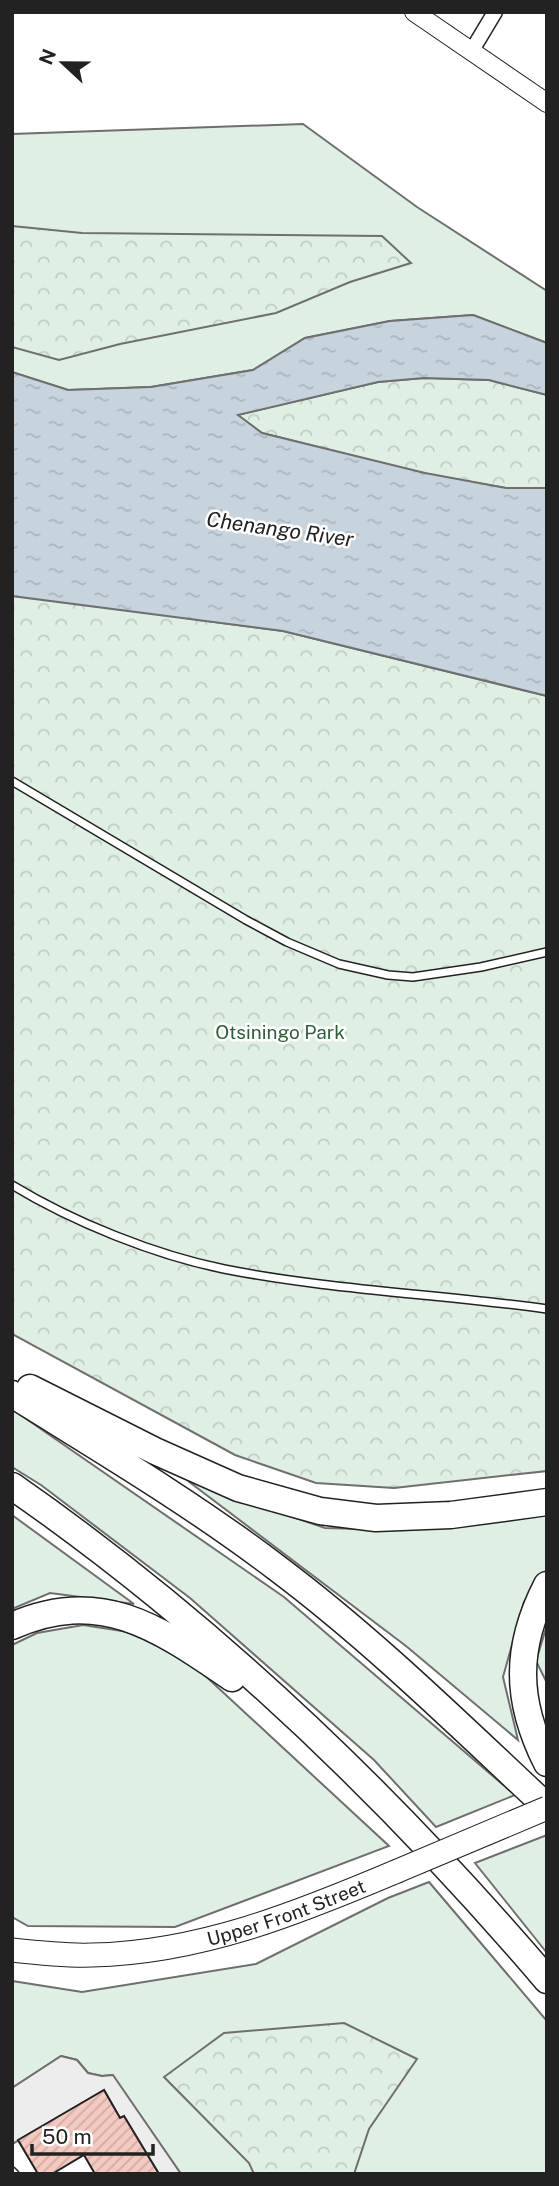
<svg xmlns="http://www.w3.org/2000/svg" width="559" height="2186" font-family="'Public Sans',sans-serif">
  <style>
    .grass { fill: #e0efe3; stroke: #6f6f6f; stroke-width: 2 }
    .forest { fill: url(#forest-crowns); stroke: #6f6f6f; stroke-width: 2 }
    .parking { fill: #ededed; stroke: #6f6f6f; stroke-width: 2 }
    .water { fill: url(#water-ripples); stroke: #6f6f6f; stroke-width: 2 }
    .building { fill: url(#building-hatch); stroke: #222; stroke-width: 2 }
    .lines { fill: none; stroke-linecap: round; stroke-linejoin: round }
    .service-casing { stroke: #222; stroke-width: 10 }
    .minor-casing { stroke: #222; stroke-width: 17 }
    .tertiary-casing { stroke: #222; stroke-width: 20 }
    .primary-casing { stroke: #222; stroke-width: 25 }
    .motorway-casing { stroke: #222; stroke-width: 29 }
    .service { stroke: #fff; stroke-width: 7 }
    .minor { stroke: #fff; stroke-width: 14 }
    .tertiary { stroke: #fff; stroke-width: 18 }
    .primary { stroke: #fff; stroke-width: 23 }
    .motorway { stroke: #fff; stroke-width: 26 }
    .primary-bridge-casing { stroke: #222; stroke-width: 25; stroke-linecap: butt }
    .primary-bridge { stroke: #fff; stroke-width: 23 }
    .labels { text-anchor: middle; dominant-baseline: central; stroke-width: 5; stroke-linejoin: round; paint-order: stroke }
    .park-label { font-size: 19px; fill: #2f5e38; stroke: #fff }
    .street-label { font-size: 19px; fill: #222; stroke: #fff }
    .water-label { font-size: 21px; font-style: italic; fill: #222; stroke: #fff }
  </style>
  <defs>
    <pattern id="forest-crowns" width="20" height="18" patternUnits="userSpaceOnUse" patternTransform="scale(1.75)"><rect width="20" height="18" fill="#e0efe3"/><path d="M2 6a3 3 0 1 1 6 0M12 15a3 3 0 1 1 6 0" fill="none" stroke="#c0cdc2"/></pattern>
    <pattern id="water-ripples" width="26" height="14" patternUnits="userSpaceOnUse" patternTransform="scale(1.75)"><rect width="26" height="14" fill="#c7d3dd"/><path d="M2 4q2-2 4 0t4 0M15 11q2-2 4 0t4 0" fill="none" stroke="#abb5bd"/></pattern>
    <pattern id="building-hatch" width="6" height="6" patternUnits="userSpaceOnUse" patternTransform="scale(1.75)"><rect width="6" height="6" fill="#f3c9c0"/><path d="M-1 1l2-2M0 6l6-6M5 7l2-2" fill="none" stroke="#d0aca5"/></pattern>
  </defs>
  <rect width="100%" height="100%" fill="#fff"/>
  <!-- grass -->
  <path class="grass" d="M303,124L417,207L547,291V343L473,315L390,321L305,338L253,370L151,387L68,390L12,372V134Z
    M12,1409L284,1597L515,1795L436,1827L374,1760L190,1598L41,1485L12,1467Z
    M188,1481L325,1528L402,1530L547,1515V1569L524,1602L503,1677L518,1740L406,1646Z
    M12,1515L134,1604L50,1593L12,1609Z
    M83,1625L135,1633L199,1670L389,1846L175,1927L28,1926L12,1917V1645L37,1633Z
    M547,1625V1683L536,1661Z
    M547,1835V1953L475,1863Z
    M429,1882L547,2021V2174H181L112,2075L102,2076L88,2073L77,2060L61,2056L12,2088V1981L82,1992L256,1964L388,1898Z"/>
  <!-- forest -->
  <path class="forest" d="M12,226L82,233L382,236L411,263L350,282L276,313L120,344L59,360L12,347Z
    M424,378L489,380L547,395V488H506L425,474L262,433L237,415L378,382Z
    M12,589L192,619L283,631L547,696V1471L394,1488L316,1483L235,1455L12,1334Z
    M344,2023L417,2059L369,2129L354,2174H254L249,2163L164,2077L224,2033Z"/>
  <!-- parking -->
  <path class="parking" d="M61,2056L77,2060L88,2073L102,2076L113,2075L181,2174H159L124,2116L120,2118L104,2090L14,2143L12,2139V2088Z"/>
  <!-- water -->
  <path class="water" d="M473,315L547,343V395L489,380L424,378L378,382L238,415L262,433L425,473L506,488H547V696L283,631L12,596V372L68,390L151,387L253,370L305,338L390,321Z"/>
  <!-- building -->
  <path class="building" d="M104,2090L120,2118L124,2116L159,2174H95L84,2155L52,2174H38L18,2140Z"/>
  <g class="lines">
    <defs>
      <path id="service" d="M12,781L246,920L287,942L339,964L388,975L413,977L481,967L547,952
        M12,1185C73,1222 155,1255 224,1269C330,1290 440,1294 547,1309
        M12,2171L15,2174"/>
      <path id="minor" d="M471,52L495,12"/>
      <path id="tertiary" d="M414,12L547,103"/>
      <g id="primary">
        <path id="s1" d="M12,1950C39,1953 66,1956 92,1955C199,1953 298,1913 395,1872"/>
      </g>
      <path id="motorway" d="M30,1388L155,1451L238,1488L320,1511L376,1518L451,1515L547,1502
        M12,1394C102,1450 193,1504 277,1568C373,1640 459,1725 547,1807
        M12,1486C212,1625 389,1795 547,1980
        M547,1585C515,1647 515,1700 547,1763
        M12,1626C101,1586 160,1629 232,1678"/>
    </defs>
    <!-- service casing -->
    <use href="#service" class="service-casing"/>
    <!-- minor casing -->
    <use href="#minor" class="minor-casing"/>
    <!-- tertiary casing -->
    <use href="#tertiary" class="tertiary-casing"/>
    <!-- primary casing -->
    <use href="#primary" class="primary-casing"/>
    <!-- motorway casing -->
    <use href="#motorway" class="motorway-casing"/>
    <!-- service -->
    <use href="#service" class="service"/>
    <!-- minor -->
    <use href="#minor" class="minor"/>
    <!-- tertiary -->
    <use href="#tertiary" class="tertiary"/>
    <!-- primary -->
    <use href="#primary" class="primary"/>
    <!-- motorway -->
    <use href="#motorway" class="motorway"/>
    <defs>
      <path id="primary-bridge" d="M395,1872L547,1808"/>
    </defs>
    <!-- primary-bridge casing -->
    <use href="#primary-bridge" class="primary-bridge-casing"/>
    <!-- primary-bridge -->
    <use href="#primary-bridge" class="primary-bridge"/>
  </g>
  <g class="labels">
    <!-- park labels -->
    <g class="park-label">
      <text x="280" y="1032">Otsiningo Park</text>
    </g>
    <!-- street labels -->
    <g class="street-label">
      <text stroke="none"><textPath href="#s1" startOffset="280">Upper Front Street</textPath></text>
    </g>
    <!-- water labels -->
    <g class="water-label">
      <text transform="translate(280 529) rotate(8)">Chenango River</text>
    </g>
  </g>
  <!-- border -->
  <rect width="559" height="2186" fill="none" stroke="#222222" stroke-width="28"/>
  <!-- north arrow -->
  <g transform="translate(63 63) rotate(292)" stroke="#ffffff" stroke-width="5" paint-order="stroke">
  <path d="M0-5L12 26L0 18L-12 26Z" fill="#222222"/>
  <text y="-10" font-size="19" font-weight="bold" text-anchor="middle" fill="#222222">N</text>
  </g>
  <!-- scale -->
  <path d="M32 2144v10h121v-10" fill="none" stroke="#222222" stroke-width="3.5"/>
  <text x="42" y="2144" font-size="21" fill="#222222" stroke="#ffffff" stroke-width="5" paint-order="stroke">50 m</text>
</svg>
